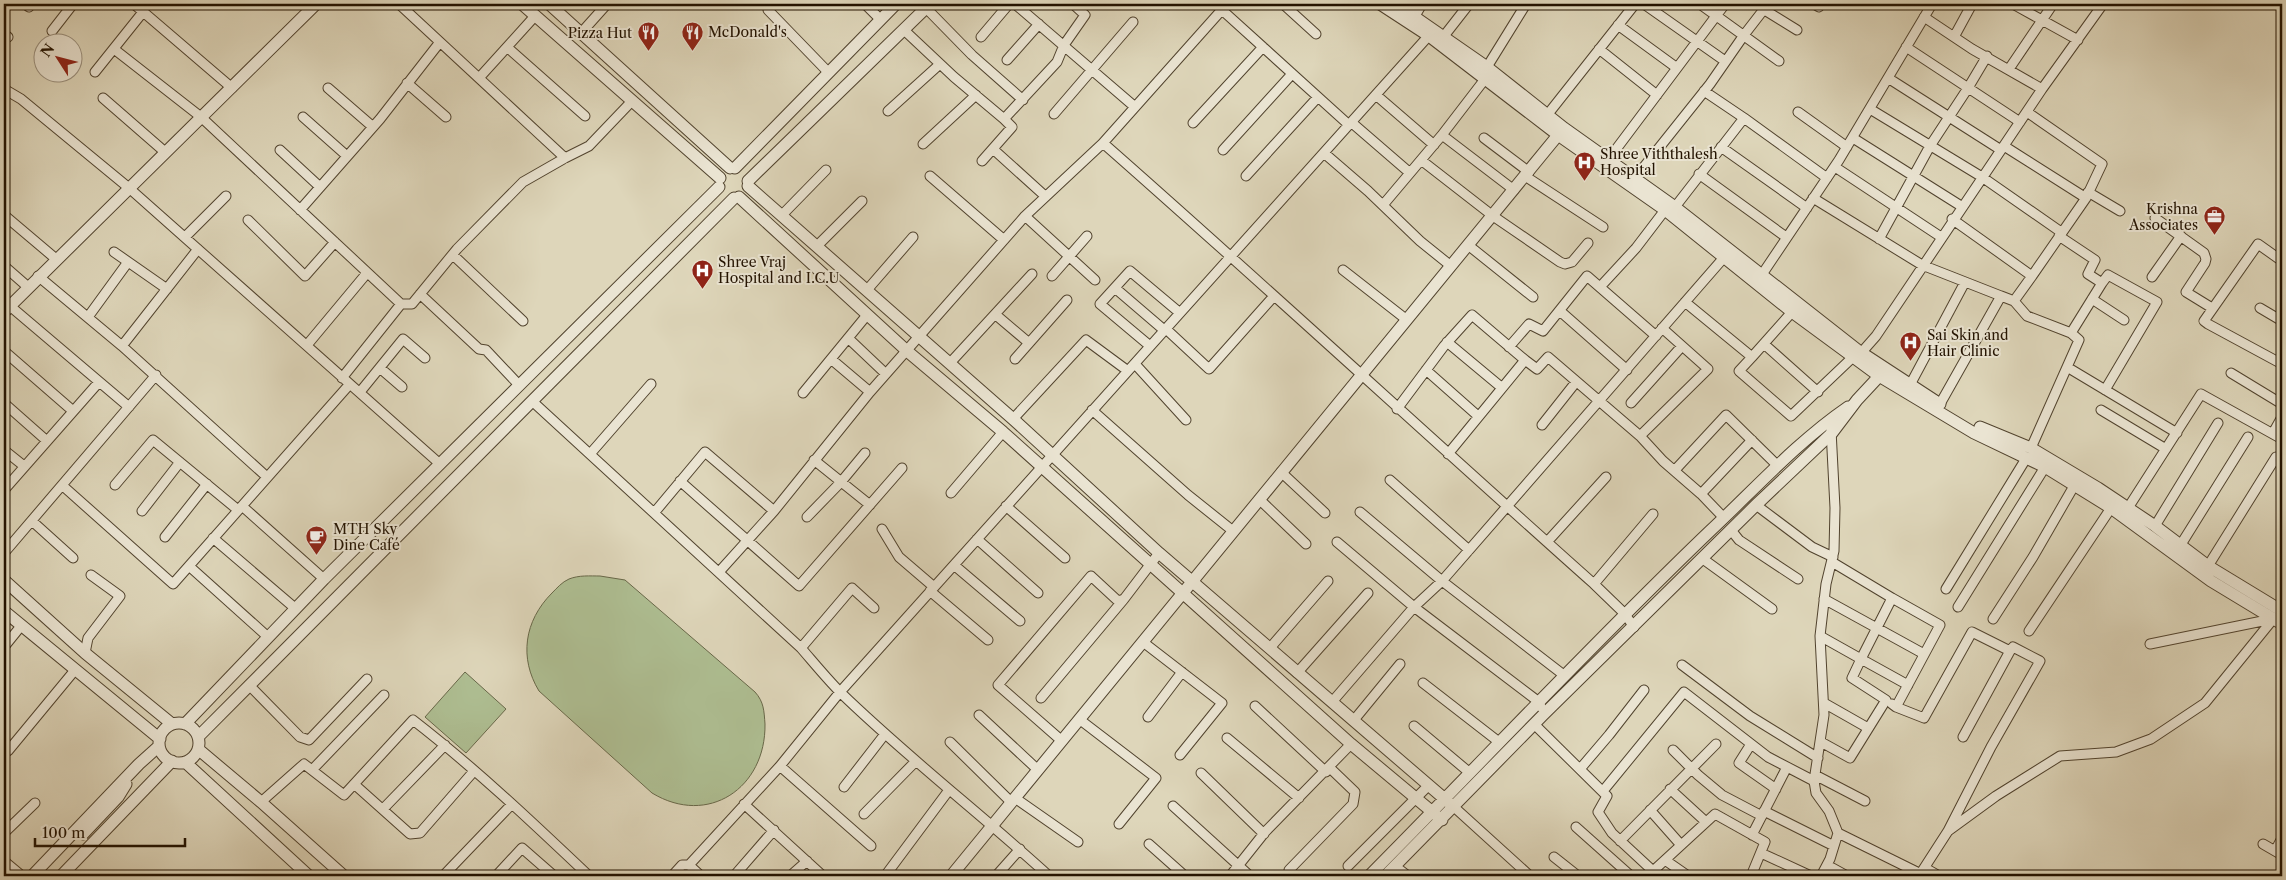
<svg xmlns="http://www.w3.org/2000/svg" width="2286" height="880" font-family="'Libre Caslon Text',serif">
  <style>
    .green { fill: #aebe92; stroke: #686849 }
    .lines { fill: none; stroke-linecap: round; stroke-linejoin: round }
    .minor-casing { stroke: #51432e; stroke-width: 11 }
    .tertiary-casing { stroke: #51432e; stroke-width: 13 }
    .minor { stroke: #eae4d2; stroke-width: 9 }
    .tertiary { stroke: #eae4d2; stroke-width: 11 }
    .labels { text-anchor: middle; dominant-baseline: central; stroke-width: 4; stroke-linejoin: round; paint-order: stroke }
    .poi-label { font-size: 14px; fill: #221200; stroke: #eae4d2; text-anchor: start }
  </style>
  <rect width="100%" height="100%" fill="#ded6ba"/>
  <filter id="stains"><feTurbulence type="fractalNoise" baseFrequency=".004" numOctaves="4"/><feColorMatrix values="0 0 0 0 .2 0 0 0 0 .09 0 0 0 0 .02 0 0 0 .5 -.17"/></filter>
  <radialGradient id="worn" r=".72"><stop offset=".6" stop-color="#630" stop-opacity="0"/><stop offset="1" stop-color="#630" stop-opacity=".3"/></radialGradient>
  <!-- green -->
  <path class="green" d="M600,576L625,580L755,692C764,702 764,711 765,724C766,788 708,827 652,793L539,691C519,658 524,621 552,593C557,588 562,582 569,579C579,575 590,576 600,576Z
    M465,672L506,709L466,753L425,717Z"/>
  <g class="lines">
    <defs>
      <path id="minor" d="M25,4L29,7
        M134,4L232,88
        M399,4L565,158
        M865,4L880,19
        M1015,4L1135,107
        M1283,4L1316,34
        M1644,4L1725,61
        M1700,4L1779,61
        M1814,4L1819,7
        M2013,4L2078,40
        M926,8L972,55L1023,100
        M1763,9L1797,30
        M768,10L828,72
        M1222,10L1349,125
        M1415,16L1422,4
        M1924,17L1972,49L2042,89L2103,4
        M1618,25L1677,68
        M904,30L954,77L1004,119L1057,62L1064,45L1085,15L1073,4
        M52,31L73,4
        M581,33L607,4
        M4,34L8,37
        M1444,36L1469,4
        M981,37L1009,4
        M1954,37L1972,4
        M507,47L585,116
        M1906,47L2020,122
        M114,49L201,117L401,304H412L457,249L523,182L565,158L589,146L632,101
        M1599,49L1657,95
        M1007,60L1039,24
        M1487,67L1526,4
        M2009,69L2053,4
        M95,72L143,12
        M479,78L535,16
        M1888,78L2001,150
        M407,83L446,117
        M328,88L373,127
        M4,89L21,99L129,188L440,464
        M1704,91L1744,118
        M1376,95L1434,145
        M103,98L165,152
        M1870,109L1982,177L2061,232
        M888,111L940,64
        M1798,112L1847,147
        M2027,112L2102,164L2086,198
        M1054,114L1133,22
        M1548,114L1635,4
        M303,117L347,156
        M1351,122L1410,173L1442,135L1514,190
        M1193,123L1263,47
        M1442,135L1485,79
        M1484,138L1529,172
        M1853,138L1961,206
        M1103,143C1268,288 1430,438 1594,584L1624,613L1634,627
        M923,144L976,95
        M1721,147L1807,208
        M993,149L1045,196
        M280,150L320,187
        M1223,150L1292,74
        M1324,153L1368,191L1420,241L1451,266
        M1421,160L1493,216L1560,262L1565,264L1572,262L1588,243
        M1608,160L1725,4
        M982,161L1012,127L1004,119
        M1835,167L1941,237
        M1699,174L1786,237
        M930,176L1004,240
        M1246,176L1318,97
        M1525,176L1603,227
        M1635,178L1710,84L1744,35L1768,4
        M2088,192L2120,211
        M1813,198L1922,265L2001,296
        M1383,205L1410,173
        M1675,207L1744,118L1827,178
        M300,210L380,119L440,42
        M4,215L56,259
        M782,215L826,170
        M1025,216L1095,280
        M2155,218L2204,253L2206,259L2205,263L2186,292L2212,308
        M1952,219L2032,276L2086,198L2004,146
        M248,220L305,276L335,242
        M185,237L226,196
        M1879,239L1930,146L1968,88L1987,56
        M1468,245L1533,297
        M817,246L862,201
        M114,252L167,289
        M453,255L523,321
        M2282,261L2258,244L2204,321L2208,324L2282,364
        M4,266L28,287
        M1343,270L1407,320
        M38,276L122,346L267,477
        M1052,276L1087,236
        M1761,276L1839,160L1932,4
        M2152,277L2181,236
        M2102,283L2108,275L2157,302L2105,390
        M1600,287L1636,248L1665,210
        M1115,288L1164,330
        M867,290L913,237
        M420,294L479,349L486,350L519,385
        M2092,299L2124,320
        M2014,301L2027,316L2071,333
        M1685,302L1752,357L1792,312
        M10,306L129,407
        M2260,308L2282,321
        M1560,311L1627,370
        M996,315L1029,343
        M88,317L128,262
        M1166,329L1209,369L1274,296
        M848,338L886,374
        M1447,342L1501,387
        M1764,344L1818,392
        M307,345L367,273
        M122,346L198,249
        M1150,346L1100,304L1130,271L1180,313
        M1509,347L1529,324L1543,331L1587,276L1656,336
        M4,351L73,411
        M1861,353L1876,336L2042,89
        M1752,357L1739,371L1791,416L1853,357
        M831,359L870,392
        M1015,359L1067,300
        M1525,360L1537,369L1548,357L1640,436L1663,461L1701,494L1724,518
        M950,363L1032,274
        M1135,364L1186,420
        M2067,367L2177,433
        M380,368L402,387
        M1426,370L1478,416
        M2231,373L2282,404
        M342,378L401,304
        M1910,385L1965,282
        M360,392L403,339L425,358
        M803,393L867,315
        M532,401L801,648C814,663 827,679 841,693C908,758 981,814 1049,876
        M4,403L47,441
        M1631,403L1682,346
        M1940,404L2001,296L2014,301L2032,276
        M1397,409L1444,346L1472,315L1525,360L1448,454
        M1092,410L1188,495L1233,531
        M2101,410L2166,449
        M1013,419L1086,340L1128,371
        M1542,425L1576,382
        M2273,433L2282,417
        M1640,436L1708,369L1662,328
        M2031,448L2079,340L2071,333L2102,283L2088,274L2095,260L2059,236
        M4,450L24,466
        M590,454L651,384
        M814,460L870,505
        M1675,470L1726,415L1778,466
        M1281,472L1325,513
        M1390,480L1469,550
        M680,481L799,586L902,468
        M115,485L153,440L238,510
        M63,486L173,584L349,385
        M4,490L99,382
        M951,493L1003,432
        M1701,494L1752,440
        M1259,499L1306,544
        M1756,505L1812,547L1833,557
        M242,506L324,579
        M1006,506L1065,558
        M2128,508L2201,394L2282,439
        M142,511L180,462
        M1360,512L1442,581L1565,676
        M654,513L705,452L774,511
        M807,517L841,482L865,453
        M32,521L73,558
        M2155,526L2218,423
        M882,529L899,557L934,587
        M1731,530L1739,540L1798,579
        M165,537L207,484
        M213,538L296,609
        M977,539L1038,593
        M1337,542L1414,607L1539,702L1541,707
        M1547,542L1606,477
        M2180,546L2248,437
        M4,553L156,375
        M1703,559L1772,609
        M954,565L1020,621
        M189,566L268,637
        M2208,566L2276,457
        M719,572L774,511L870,392L1025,216L1103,143L1227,4
        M1594,584L1653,514
        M1946,589L2027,457
        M930,591L988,640
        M1824,599L1924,654
        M1958,607L2045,467
        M1993,619L2033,557L2074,486
        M2029,631L2111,508
        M1820,636L1861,659L1892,598L1832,562
        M1143,642L1222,703L1180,755
        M2150,644L2282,617
        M4,647L21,626
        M801,648L852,588L874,608
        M1270,648L1328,581
        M85,653L88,638L120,596L91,575
        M1682,665L1750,716L1818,758
        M1297,673L1368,593
        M1423,683L1499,742
        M249,685L300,737L309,740L367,679
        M1041,698L1124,599
        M1332,702L1414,607L1442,581L1727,254
        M1824,703L1868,728
        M1892,704L1896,707L1940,625L1892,598
        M1255,706L1326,772
        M1896,707L1924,718L1972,632L2010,651L1963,737
        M979,715L1038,770
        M1148,717L1182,672
        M1079,719L1156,778L1119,824
        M1354,720L1400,664
        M1534,724L1607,796L1598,812L1612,833L1653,871L1650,876
        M1414,726L1470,773
        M1227,738L1299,798
        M1062,741L998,685L1091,576L1118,601L1124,599L1159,553
        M950,742L1011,802
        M1821,742L1850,758L1886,700L1852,678L1861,659L1908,685
        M1751,744L1739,763L1776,789
        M1673,750L1698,775L1722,795L1762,816
        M8,751L75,670
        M780,766L871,846
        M1580,769L1609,735L1644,690
        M312,770L384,695
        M1201,773L1264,834
        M1815,775L1865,801
        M354,784L410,834L420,833L474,771
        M844,787L885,734
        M1670,789L1706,822
        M1603,791L1684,692L1768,757L1814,781
        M1015,798L1078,842
        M261,802L304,764L344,795L413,720C475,768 532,822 589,876
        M744,804L823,876
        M1173,806L1250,876
        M1454,807L1530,876
        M383,809L445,745
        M1650,810L1681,845
        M1764,811L1834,846
        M864,814L916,761
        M1576,827L1631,876
        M1948,831L1996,796L2060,756L2116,752L2151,739L2205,703L2274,618
        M4,833L35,803
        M1838,833L1921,874
        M1752,835L1787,767
        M1620,841L1716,744
        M1149,844L1185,876
        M2263,844L2282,855
        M2275,851L2282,838
        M1761,853L1811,876
        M1554,857L1578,876
        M1665,860L1688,876
        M4,861L22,876
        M1827,865L1847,876
        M1348,866L1428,786
        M1395,866L1408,876
        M1925,868L1939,876
        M1289,870L1353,804L1355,792L1330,768
        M1653,871L1715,814L1765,842L1751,876
        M443,876L512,804
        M496,876L522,848L554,876
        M672,876L682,865H689
        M701,876L689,865L780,766L840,692L1433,31
        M734,876L774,830
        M790,876L807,861
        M885,876L949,790
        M996,876L1020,849
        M1230,876L1265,832L1351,744
        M1821,876L1830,859L1838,833L1829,811L1816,793L1814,781L1824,715L1820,636L1826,584L1834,551L1835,508L1831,430
        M1919,876L1948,831L1991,747L2040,661L2013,647L2010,651"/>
      <path id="tertiary" d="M522,4L720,178
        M549,4L730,168
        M1380,4L1429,36L1558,135L1665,210L1792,312L1879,376L1974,433L2045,467L2111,508L2211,581L2282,624
        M1396,4L1487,67L1564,128L1675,207L1859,351L1940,404
        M735,168L896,4
        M748,181L930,4
        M748,186L1013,419L1159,553L1454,807
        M739,197L907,351L1003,432L1351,744L1442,820
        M4,312L316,4
        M1980,427L2031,448L2098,488L2155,526L2208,566L2282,611
        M4,580L85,653L172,724
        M4,611L160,739
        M159 743a20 20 0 1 1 40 0a20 20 0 1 1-40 0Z
        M185,724L324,579L719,187
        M198,737L734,198
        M198,749L261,802L344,876
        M185,762L309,876
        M83,834L118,797L126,784
        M32,876L139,764L159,746
        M61,876L172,761
        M951,876L1563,129
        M1369,876C1483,761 1593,643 1710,531C1755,489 1797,442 1848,407
        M1385,876L1543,715L1756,505L1832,433L1857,400L1884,371"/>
    </defs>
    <!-- minor casing -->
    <use href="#minor" class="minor-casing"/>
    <!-- tertiary casing -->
    <use href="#tertiary" class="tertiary-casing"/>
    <!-- minor -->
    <use href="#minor" class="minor"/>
    <!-- tertiary -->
    <use href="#tertiary" class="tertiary"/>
  </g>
  <!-- icons -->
  <defs>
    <symbol id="restaurant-pin" viewBox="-11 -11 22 30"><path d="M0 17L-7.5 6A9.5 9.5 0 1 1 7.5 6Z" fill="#8f2418" stroke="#eae4d2"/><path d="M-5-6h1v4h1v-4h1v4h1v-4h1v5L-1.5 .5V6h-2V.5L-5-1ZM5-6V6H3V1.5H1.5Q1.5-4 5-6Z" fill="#fff"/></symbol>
    <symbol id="hospital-pin" viewBox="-11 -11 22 30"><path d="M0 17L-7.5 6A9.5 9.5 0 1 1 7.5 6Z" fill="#8f2418" stroke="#eae4d2"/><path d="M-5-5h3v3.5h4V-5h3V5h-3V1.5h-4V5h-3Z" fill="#fff"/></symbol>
    <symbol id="office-pin" viewBox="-11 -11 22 30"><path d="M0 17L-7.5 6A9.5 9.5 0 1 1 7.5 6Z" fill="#8f2418" stroke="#eae4d2"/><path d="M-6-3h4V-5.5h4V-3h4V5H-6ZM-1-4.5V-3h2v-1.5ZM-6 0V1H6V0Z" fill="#fff"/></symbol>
    <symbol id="cafe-pin" viewBox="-11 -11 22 30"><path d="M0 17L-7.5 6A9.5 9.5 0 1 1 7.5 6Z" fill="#8f2418" stroke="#eae4d2"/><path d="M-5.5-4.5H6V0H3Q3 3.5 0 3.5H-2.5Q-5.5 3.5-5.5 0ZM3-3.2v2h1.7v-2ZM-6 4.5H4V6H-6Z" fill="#fff"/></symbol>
  </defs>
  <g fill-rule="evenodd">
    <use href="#restaurant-pin" x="680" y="20" width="25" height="34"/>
    <use href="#restaurant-pin" x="636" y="20" width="25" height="34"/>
    <use href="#hospital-pin" x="1572" y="150" width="25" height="34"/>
    <use href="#office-pin" x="2202" y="204" width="25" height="34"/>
    <use href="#hospital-pin" x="690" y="258" width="25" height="34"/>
    <use href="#hospital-pin" x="1898" y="330" width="25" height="34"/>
    <use href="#cafe-pin" x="304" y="524" width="25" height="34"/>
  </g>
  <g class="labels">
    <!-- poi labels -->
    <g class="poi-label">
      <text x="708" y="32">McDonald's</text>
      <text x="632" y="33" text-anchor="end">Pizza Hut</text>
      <text x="1600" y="154">Shree Viththalesh<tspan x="1600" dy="16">Hospital</tspan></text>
      <text x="2198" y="209" text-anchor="end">Krishna<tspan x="2198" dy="16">Associates</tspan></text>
      <text x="718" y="262">Shree Vraj<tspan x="718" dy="16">Hospital and I.C.U</tspan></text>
      <text x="1927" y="335">Sai Skin and<tspan x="1927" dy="16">Hair Clinic</tspan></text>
      <text x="333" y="529">MTH Sky<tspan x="333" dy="16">Dine Café</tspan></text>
    </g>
  </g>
  <!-- margin -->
  <rect width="2286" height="880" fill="none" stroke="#ded6ba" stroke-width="20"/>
  <rect x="5" y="5" width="2276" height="870" fill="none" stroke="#221200" stroke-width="2.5"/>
  <rect x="10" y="10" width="2266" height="860" fill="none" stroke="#221200"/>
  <!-- north arrow -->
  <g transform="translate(58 58) rotate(306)"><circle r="24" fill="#eae4d2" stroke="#9a907e"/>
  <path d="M0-4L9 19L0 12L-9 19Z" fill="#8f2418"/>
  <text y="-8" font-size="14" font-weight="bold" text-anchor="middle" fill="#221200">N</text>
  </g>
  <!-- scale -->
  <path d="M35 838v8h150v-8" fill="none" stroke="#221200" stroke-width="2.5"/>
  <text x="42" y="838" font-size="15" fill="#221200" stroke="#eae4d2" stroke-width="4" paint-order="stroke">100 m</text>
  <rect width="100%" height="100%" filter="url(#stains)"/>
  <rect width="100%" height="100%" fill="url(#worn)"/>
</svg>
